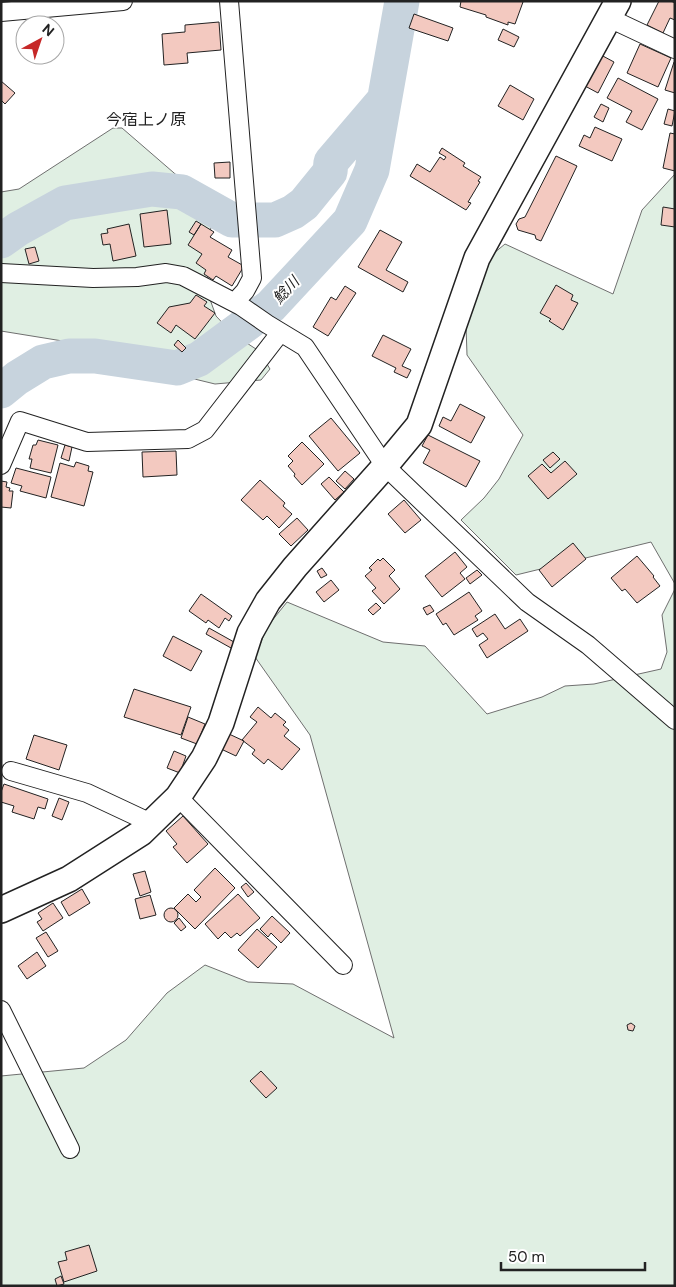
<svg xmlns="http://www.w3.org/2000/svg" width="676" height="1287" font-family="'DM Sans','Noto Sans JP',sans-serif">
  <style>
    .green { fill: #e0efe3; stroke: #6f6f6f }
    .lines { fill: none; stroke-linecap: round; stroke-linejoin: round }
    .river { stroke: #c7d3dd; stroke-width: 35 }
    .building { fill: #f3c9c0; stroke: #222 }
    .street-casing { stroke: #222; stroke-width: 20 }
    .secondary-casing { stroke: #222; stroke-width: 28 }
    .street { stroke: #fff; stroke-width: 18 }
    .secondary { stroke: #fff; stroke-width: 25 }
    .labels { text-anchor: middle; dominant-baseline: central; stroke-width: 4; stroke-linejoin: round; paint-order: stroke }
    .water-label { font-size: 15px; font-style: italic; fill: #222; stroke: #fff }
    .quarter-label { font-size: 16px; fill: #222; stroke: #fff }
  </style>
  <rect width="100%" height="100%" fill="#fff"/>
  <!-- green -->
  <path class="green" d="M113,128H122L203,198L211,224L207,291L216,316L233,334L259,351L270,369L261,380L215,384L137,365L112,349L1,331V192L19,189Z
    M675,174V584L651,542L516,575L461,520L484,498L499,479L523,435L467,355L466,325L488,258L505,244L613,294L642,210Z
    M675,589V1286H1V1076L84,1068L126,1040L167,993L205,965L248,982L293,984L394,1038L310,735L255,657L267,627L287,602L383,642L425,646L487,714L542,697L565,686L594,684L661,669L667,652L662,615Z"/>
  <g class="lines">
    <!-- river -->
    <path class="river" d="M1,241L18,229L65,203L152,189L182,192L232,220H275L293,212L304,204L330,172L331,162L384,100
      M1,391L17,378L43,362L69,356H95L177,368L199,359L271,306L350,221L372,170L402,1"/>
  </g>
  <!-- building -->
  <path class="building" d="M461,1H521L523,2L515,24L508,22V25L486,17V15L460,7Z
    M659,1H671L675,3V20L670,18L663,33L647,25Z
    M414,14L453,28L448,41L409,28Z
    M219,22L221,50L187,53L188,63L164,65L162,34L185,32V25Z
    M503,29L519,37L514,47L498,40Z
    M640,44L671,58L658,87L627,73Z
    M601,55L614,62L598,93L585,86Z
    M674,62H675V93L665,90Z
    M618,78L658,99L642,130L626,122L632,111L607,98Z
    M1,81L15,93L5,104L1,100Z
    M510,85L534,99L523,120L498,106Z
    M601,104L609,108L603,122L594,117Z
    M668,109L675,111L672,126L664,124Z
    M595,127L622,139L612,161L579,146L584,135L590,138Z
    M670,133L675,134V171L663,168Z
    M442,148L465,163L463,166L481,177L478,181L480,182L468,202L471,203L466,210L410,176L417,164L430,172L440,157L444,160L446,157L439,153Z
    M556,156L577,166L541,241L536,239L535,235L518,230L516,224L519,219L525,217Z
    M230,162V178H215L214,163Z
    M663,207L675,209V227L661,225Z
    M167,210L171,244L144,247L140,214Z
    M196,221L201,224L194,235L189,232Z
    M129,224L136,256L113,261L110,244L103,245L101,234L108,233L107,229Z
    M201,224L214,232L210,237L232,250L228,257L244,266L232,286L216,276L213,280L204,274L206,270L196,263L202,254L188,245Z
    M380,230L402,242L386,270L408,282L403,292L358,267Z
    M35,247L39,261L29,264L25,249Z
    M556,285L573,295L571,300L578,303L563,330L549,321L551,319L540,313Z
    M345,286L356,293L328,336L313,327L331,297L336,300Z
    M196,295L207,302L204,306L215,313L195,339L176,325L171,333L157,323L169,307L190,303Z
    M383,335L411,349L402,366L411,370L407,378L394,372L396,368L372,356Z
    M178,340L186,348L182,352L174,345Z
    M460,404L485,417L471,443L439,426L443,417L451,421Z
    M331,418L360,453L338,471L309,436Z
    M428,435L480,461L466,487L423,463L430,450L422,446Z
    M38,440L58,445L51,473L30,468L32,459H29L33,445H36Z
    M302,442L324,464L302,485L294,476L295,474L288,466L293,461L288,456Z
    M65,445L72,447L69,461L61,458Z
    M176,451L177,475L143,477L142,452Z
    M553,452L560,459L550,468L543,460Z
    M565,461L577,474L548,499L528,476L542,464L551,473Z
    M76,462L89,466L88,471L93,472L84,506L51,497L60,463L74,467Z
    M16,468L51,477L46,498L20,491L22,486L11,483Z
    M345,471L354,479L345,489L336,481Z
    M329,477L344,492L335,500L321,484Z
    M260,480L285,503L283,506L292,514L279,528L267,516L263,520L241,500Z
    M1,481L7,482L6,487L10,488L9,491H13L11,508L1,507Z
    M404,500L421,520L405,533L388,514Z
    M297,518L308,530L291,546L279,534Z
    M573,543L586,559L552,587L539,570Z
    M455,552L467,567L460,573L465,579L442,597L425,576Z
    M637,556L654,576L653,577L660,586L637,603L625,589L622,591L611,578Z
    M383,558L395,570L389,576L400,589L384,604L372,591L376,588L365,576L372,570L369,568L378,559L380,561Z
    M322,568L327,575L321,578L317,571Z
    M477,570L482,575L470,584L466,578Z
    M331,580L339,590L324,602L316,592Z
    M469,592L482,611L475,616L478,620L454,635L446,623L443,625L436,614Z
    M201,594L232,616L229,621L225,618L219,628L208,620L206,623L189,611Z
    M376,603L381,608L373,615L368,610Z
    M430,605L434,611L427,615L423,608Z
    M495,614L505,629L520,619L528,631L487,658L479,645L488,639L483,633L477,637L472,629Z
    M209,628L234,642L231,648L206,634Z
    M173,636L202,651L191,671L163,656Z
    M134,689L191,707L181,735L124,717Z
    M258,707L271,718L275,713L286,722L283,725L289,730L284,736L300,749L282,770L268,759L264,764L252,754L255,750L242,740L257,722L250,717Z
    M188,717L205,724L197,744L181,738Z
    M229,734L244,741L236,756L221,749Z
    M34,735L67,745L59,770L26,759Z
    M174,751L186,756L180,773L167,768Z
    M4,784L48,799L45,809L38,807L34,819L12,812L14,806L1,802V792Z
    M59,798L69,802L62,820L52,816Z
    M183,816L208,844L187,863L173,847L177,844L166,831Z
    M215,868L235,888L195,929L174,908L188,894L196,902L201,897L194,890Z
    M145,871L151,892L140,896L133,874Z
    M246,883L254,892L248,897L241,887Z
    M82,889L90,903L69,916L61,902Z
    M238,894L260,918L240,936L237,933L231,938L225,932L218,939L205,924Z
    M150,895L156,915L140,919L135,899Z
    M53,903L63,918L43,931L37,922L42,919L38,913Z
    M164 915a7 7 0 1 1 14 0a7 7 0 1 1-14 0Z
    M272,916L290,933L281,943L271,933L268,937L260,929Z
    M179,918L186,927L181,931L174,923Z
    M257,929L277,947L258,968L238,950Z
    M46,932L58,951L48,957L36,938Z
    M37,952L46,966L27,979L18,966Z
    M631,1023L635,1026L633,1031L628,1030L627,1025Z
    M261,1071L277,1088L266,1098L250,1081Z
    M89,1245L97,1271L64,1282L58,1262L67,1260L65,1252Z
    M61,1276L64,1284L57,1286L55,1279Z"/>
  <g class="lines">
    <defs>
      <path id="street" d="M229,1L252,278L245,291L235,302
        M1,12L123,1
        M609,18L675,49
        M1,273L93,278L137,277L166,273L183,276L241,306L267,324L305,347L385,466L527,602L588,645L675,720
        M1,465L20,421L87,442L188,439L205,430L280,333
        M11,771L87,793L151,823
        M178,797L343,965
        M1,1010L70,1149"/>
      <path id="secondary" d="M1,910L69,879L141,833L178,797L204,758L221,723L250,633L268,601L295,567L385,466L419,425L477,258L618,1"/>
    </defs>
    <!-- street casing -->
    <use href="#street" class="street-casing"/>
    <!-- secondary casing -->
    <use href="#secondary" class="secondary-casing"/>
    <!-- street -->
    <use href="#street" class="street"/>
    <!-- secondary -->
    <use href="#secondary" class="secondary"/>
  </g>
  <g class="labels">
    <!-- water labels -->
    <g class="water-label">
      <text transform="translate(286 290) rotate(-47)">鯰川</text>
    </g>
    <!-- quarter labels -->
    <g class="quarter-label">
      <text x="146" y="119">今宿上ノ原</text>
    </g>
  </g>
  <!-- border -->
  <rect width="676" height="1287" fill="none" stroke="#222222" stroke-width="5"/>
  <!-- north arrow -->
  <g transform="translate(40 40) rotate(40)"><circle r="24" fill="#ffffff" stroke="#a7a7a7"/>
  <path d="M0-4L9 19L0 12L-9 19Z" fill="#c62828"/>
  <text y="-8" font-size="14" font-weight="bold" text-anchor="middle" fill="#222222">N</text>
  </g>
  <!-- scale -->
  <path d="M501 1262v8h144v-8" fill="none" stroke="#222222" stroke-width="2.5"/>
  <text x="508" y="1262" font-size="15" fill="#222222" stroke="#ffffff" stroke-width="4" paint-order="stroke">50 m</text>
</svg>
